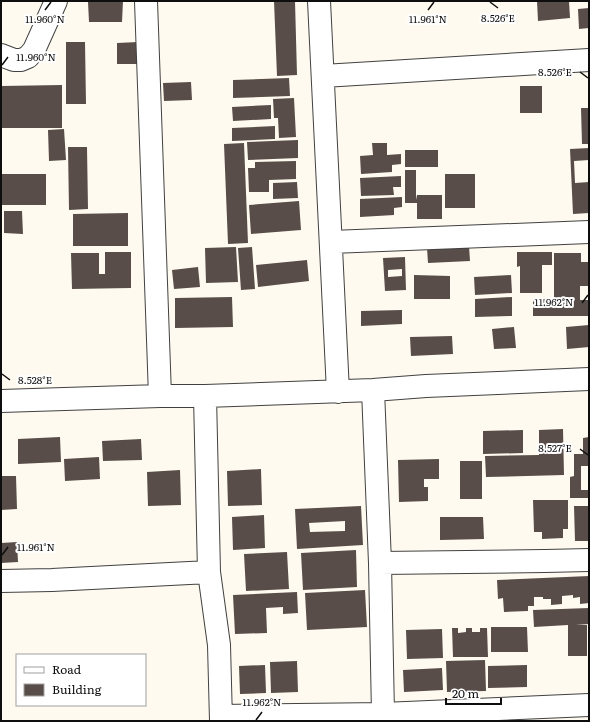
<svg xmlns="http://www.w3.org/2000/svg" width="590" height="722" font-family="Literata,serif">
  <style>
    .building { fill: #584d49; fill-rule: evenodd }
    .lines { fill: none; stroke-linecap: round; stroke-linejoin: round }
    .minor-casing { stroke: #414141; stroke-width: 24 }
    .minor { stroke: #fff; stroke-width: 22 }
    .ticks { fill: none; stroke: #0e0e0e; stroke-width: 1.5 }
    .ticks-label { font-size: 10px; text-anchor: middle; fill: #0e0e0e; stroke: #fff; stroke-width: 4; stroke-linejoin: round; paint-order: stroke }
  </style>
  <rect width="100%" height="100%" fill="#fffaef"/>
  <!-- building -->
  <path class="building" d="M123,1L122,22H89L88,2Z
    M274,1H295L297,75L277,76Z
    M537,1H569L570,18L538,21Z
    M589,8V28L579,29L578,9Z
    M66,42H85L86,104H66Z
    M138,42V64H117V43Z
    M289,78L290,96L233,98V80Z
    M191,82L192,100L164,101L163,83Z
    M62,85V128H1V86Z
    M520,86H542V113H520Z
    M294,98L296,137L279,138L278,118H274L273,99Z
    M271,105V119L233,121L232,107Z
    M581,108H589V144H582Z
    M275,126V139L232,141V128Z
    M64,129L66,160L49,161L48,130Z
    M298,140V158L248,160L247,142Z
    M244,143L248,243L228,244L224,144Z
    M372,143H387V155L401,154V164L392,165V172L361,174L360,156L373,155Z
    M68,147H87L88,209L69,210Z
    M589,148V160L574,161L575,183L589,182V213L573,214L570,149Z
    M405,150H438V167H405Z
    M296,161V179L269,180V192H249L248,168H255V162Z
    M405,170H416V200L417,195H442V219H417V203H405Z
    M1,174H46V205H1Z
    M445,174H475V208H445Z
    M401,176V187H393L394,195L361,196L360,178Z
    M297,182L298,198L273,199V183Z
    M402,197V207L394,208V215L360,217V199Z
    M299,201L301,230L251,234L249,205Z
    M4,211H22L23,234L4,233Z
    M128,213V246H73V214Z
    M469,246L470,261L428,263L427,248Z
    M236,247L238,282L206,283L205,248Z
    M252,247L255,289L241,290L238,248Z
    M105,252H131V288L72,289L71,253H99V274H105Z
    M517,252H552V265H542V293H520V266L517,267Z
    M554,253H581V262H589V286H580V300H589V316H533V299H554Z
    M405,257L406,290L385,291L383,258ZM402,269V276L388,277V270Z
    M307,260L309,281L258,287L256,265Z
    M198,267L200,287L174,289L172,270Z
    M414,275L450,276V299H414Z
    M511,275L512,293L475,295L474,277Z
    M232,297L233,327L175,328V298Z
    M512,297V316L475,317V299Z
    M402,310V324L361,326V311Z
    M589,325V347L567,349L566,327Z
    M514,327L516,348L494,349L492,329Z
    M452,336L453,354L411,356L410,337Z
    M563,429L564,475L486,477L485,456L539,455V430Z
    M523,430V453L483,454V431Z
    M60,437L61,462L18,464V439Z
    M589,437V466H581V490H589V498H570V477L574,476V454H583V438Z
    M141,439L142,460L103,461L102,441Z
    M99,457L100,479L65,481L64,459Z
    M439,459V479H424V487H428V501L399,502L398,460Z
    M460,461H482V499H460Z
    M261,469L262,505L228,506L227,471Z
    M180,470L181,505L148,506L147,472Z
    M1,476H16L17,509L1,510Z
    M533,500H568V529H563V538L542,539V532H534Z
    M361,506L363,545L297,549L295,509ZM345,521V531L310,532L309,523Z
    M574,506H589V541H575Z
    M264,515L265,548L233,550L232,517Z
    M440,517H483L484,539L440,540Z
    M17,542L18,562L1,563V543Z
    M356,550L357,587L303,590L301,553Z
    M287,552L289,589L246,591L244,554Z
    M589,576V603L580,604V597L573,598V595L562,596V604L551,605V599H543V597H534V606H528V611L504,612L503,598L498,599L497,580Z
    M365,590L367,627L307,630L305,593Z
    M297,592L298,613L283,614V607L266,608L267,633L235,634L233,595Z
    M589,608V624L576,625H587V656H568V625L534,627L533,610Z
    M491,627H527L528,652H491Z
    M452,628H458V633L466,632V628H472V632H480V628H487L488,657H453Z
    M442,629L443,658L407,659L406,630Z
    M485,660L486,691L447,692L446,661Z
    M297,661L298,692L271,693L270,662Z
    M265,665L266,693L240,694L239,666Z
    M527,665V687L488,688V666Z
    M442,668L443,690L404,692L403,670Z"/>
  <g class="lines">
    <defs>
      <path id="minor" d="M146,1L160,396
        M319,1L338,392
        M1,55L14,60H21L28,57L34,50L56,1
        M323,76L589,60
        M331,242L589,232
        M373,390L380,563L383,714
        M205,396L209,572L219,645L221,721
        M1,401L160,396H205L373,390L426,386L589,379
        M380,563L545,561L589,560
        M1,581L52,580L209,572
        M221,716L383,714L589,705"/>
    </defs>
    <!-- minor casing -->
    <use href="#minor" class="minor-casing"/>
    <!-- minor -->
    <use href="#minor" class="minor"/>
  </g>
  <!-- ticks -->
  <path class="ticks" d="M490,2L498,8M45,10L51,2M428,10L434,2M2,65L8,57M580,72L588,78M582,303L588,295M2,374L10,380M580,449L588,455M2,555L8,547M256,720L262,712"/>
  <g class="ticks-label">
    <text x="498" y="22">8.526°E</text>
    <text x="45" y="23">11.960°N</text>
    <text x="428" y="23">11.961°N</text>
    <text x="36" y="61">11.960°N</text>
    <text x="555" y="76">8.526°E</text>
    <text x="554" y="306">11.962°N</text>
    <text x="35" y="384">8.528°E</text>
    <text x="555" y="452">8.527°E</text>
    <text x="36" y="551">11.961°N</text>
    <text x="262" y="706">11.962°N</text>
  </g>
  <!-- border -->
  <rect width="590" height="722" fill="none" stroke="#0e0e0e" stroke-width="4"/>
  <!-- legend -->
  <rect x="16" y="654" width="130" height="52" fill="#ffffff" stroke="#9f9f9f"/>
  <rect x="24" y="667" width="20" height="6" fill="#ffffff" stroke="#9f9f9f"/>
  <text x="52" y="674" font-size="12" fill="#0e0e0e">Road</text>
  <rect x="24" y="684" width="20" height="12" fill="#584d49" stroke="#9f9f9f"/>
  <text x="52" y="694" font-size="12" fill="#0e0e0e">Building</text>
  <!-- scale -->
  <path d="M446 698v6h55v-6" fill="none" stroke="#0e0e0e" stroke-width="2"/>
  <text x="452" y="698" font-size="12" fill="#0e0e0e" stroke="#ffffff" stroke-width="3" paint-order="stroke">20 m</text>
</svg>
